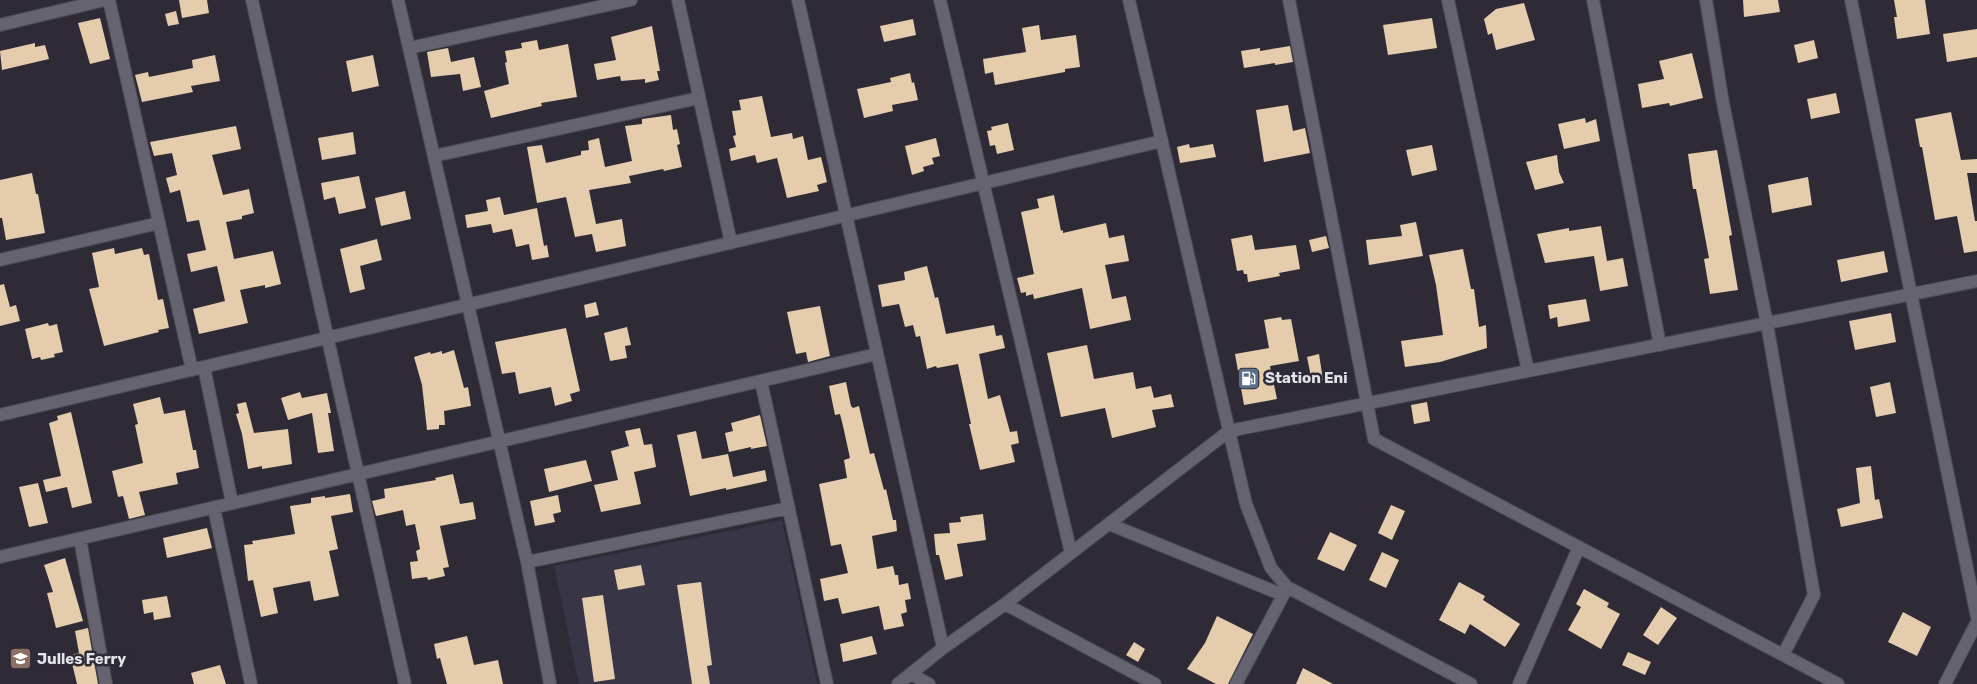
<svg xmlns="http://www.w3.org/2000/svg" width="1977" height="684" font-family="Rubik,sans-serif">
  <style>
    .built { fill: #383646 }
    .building { fill: #e4ccac }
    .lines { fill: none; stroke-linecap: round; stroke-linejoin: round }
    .street-casing { stroke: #4b4a53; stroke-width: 14 }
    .street { stroke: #666371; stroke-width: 12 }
    .labels { text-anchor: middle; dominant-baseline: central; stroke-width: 5; stroke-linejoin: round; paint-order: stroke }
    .poi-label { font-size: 15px; font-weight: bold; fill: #e3e2ea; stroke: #2e2b37; text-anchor: start }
  </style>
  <rect width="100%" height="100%" fill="#2e2b37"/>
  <!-- built -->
  <path class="built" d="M782,520L817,684H579L554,566Z"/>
  <!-- building -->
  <path class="building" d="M179,0H207L209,13L182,18Z
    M1743,0H1778L1780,12L1744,17Z
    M1894,0H1925L1930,34L1897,39L1894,17H1897Z
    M1524,3L1535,40L1496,50L1492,33L1488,35L1484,19L1496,9Z
    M176,11L179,24L168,26L165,14Z
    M100,18L110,59L90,64L78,23Z
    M1432,18L1437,48L1388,55L1383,25Z
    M913,19L916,35L884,42L880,26Z
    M1039,25L1041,40L1076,35L1080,67L1065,69V72L995,85L993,72L985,74L983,59L1026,52L1022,28Z
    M652,26L660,71H657L659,80L645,83V79L621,81L620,76L597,80L594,64L616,60L611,37Z
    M1977,29V57L1947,62L1943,34Z
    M537,40L539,50L568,44L577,97L541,103L542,106L491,118L484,91L509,84L505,63L507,62L505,51L522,48L521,43Z
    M1814,40L1818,58L1798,63L1794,45Z
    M35,43V47L45,45L49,59L2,70L0,51Z
    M1290,46L1293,62L1275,65V63L1244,68L1241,51L1260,48V51Z
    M448,48L451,62L474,57L481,87L463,91L460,74L431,77L427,52Z
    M1692,53L1703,98L1670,106L1669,103L1642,108L1638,84L1664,79L1659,61Z
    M215,55L220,81L191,86L193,92L142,102L135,75L148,72L149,77L193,68L192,60Z
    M373,55L379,86L352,92L346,61Z
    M910,73L912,83L914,82L918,100L892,105L893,111L864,118L857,89L891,82L890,78Z
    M1836,93L1840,113L1811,119L1807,99Z
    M762,96L771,137L792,133L793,139L803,136L808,160L821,157L827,182L817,185L819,191L787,198L777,158L757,163L755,155L731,161L729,149L736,147L733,136L736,135L732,111L741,110L739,100Z
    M1288,105L1293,131L1305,128L1310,153L1264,162L1256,110Z
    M1951,112L1961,160L1977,159V173H1967L1975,221H1977V251L1964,253L1957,216L1935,220L1922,147H1920L1915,119Z
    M671,115L673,130L677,129L680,144L677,145L682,167L664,171L663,169L629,176L631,183L589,190L596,224L622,219L626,246L596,252L592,234L575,237L566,197L537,203L527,147L542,145L546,163L581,155V151L589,150L588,141L599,138L605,167L632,161L625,126L642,124V119Z
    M1585,118L1586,123L1596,119L1600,141L1564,149L1558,124Z
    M1008,123L1014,150L997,154L995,145L990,146L987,131L992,130L991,127Z
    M236,126L241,149L212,155L223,195L249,189L254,213L242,216V219L226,222L234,259L273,251L281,284L265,288V285L240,290L248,323L199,334L193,309L225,301L217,266L191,272L187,254L206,250L199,220L187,222L180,190L170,193L166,178L177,175L172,153L154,156L150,142Z
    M353,132L356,154L322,160L318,138Z
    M936,138L940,156L932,158L934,164L923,167L924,171L912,175L905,146Z
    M1189,144L1190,148L1213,144L1216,157L1180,163L1177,147Z
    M1432,145L1437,170L1412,176L1406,150Z
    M1717,150L1732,235L1729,236L1738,290L1710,294L1704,259L1709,258L1696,189H1693L1688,154Z
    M1557,155L1559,172L1564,183L1535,190L1526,162Z
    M32,173L36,194H38L45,233L6,240L2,218H0V180Z
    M359,176L366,208L339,214L335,197L324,200L321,183Z
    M1808,177L1812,205L1772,213L1768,185Z
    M405,191L411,219L381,226L375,198Z
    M1054,195L1061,231L1063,230V233L1106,223L1109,238L1124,235L1129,261L1105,265L1112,299L1126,296L1131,320L1090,329L1082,288L1034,299L1033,294L1026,296V292L1021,293L1017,278L1034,274L1021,212L1039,208L1037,199Z
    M500,197L504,215L537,208L544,246L547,245L549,257L532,260L529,244L516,247L512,229L493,233L491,224L467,228L465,215L488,211L486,200Z
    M1416,222L1423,256L1369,265L1366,240L1402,236L1400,225Z
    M1601,226L1607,261L1623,258L1628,286L1600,291L1594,256L1545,263L1537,234L1569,228V231Z
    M1252,235L1255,250L1296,245L1300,269L1279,273L1280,276L1248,282L1247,274H1244L1243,270L1237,271L1231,239Z
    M1326,236L1329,248L1312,252L1309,240Z
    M377,239L382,260L360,266L365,289L350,293L340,249Z
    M114,248L115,254L142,248L144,255L149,254L158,300L163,299L169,328L158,330L159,332L104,346L89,289L99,287L92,253Z
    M1463,249L1471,289H1474L1479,327L1486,325L1487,348L1440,362L1405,367L1401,341L1443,335L1436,285L1429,255Z
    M1884,251L1888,272L1841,282L1837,260Z
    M927,266L935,298L938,297L946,334L994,325L996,336L1002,335L1005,348L979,354L988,399L1000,395L1010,432L1017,431L1019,443L1011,445L1015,462L980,470L969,424H971L958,364L937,368L936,366L927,369L920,336L916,337L913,325L905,327L899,304L882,307L878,285L905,280L904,272Z
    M4,284L10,307L16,305L20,321L0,326V285Z
    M1586,299L1590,321L1558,327L1557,317L1550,319L1548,305Z
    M596,302L599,315L586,318L584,305Z
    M820,306L830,356L808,362L806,352L796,354L787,312Z
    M1891,313L1896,342L1855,350L1849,321Z
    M1281,317L1282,320L1291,319L1299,361L1270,366L1277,399L1244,405L1235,354L1269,348L1264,320Z
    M48,323L49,326L57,324L63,352L54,354L55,357L41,360L40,357L32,359L25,329Z
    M627,327L631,345L625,346L627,358L610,361L604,333Z
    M566,328L580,391L570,394L572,401L555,406L551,387L519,394L515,372L502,374L495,342Z
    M1087,345L1094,379L1133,372L1136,389L1151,386L1154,398L1171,394L1174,407L1152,410L1156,427L1112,438L1105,408L1061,417L1047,353Z
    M454,350L464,388L468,387L471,406L444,411L445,425H439V429L427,430L422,385L414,357L430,352L431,354L442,351V354Z
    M1319,354L1323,380L1312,382L1307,357Z
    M846,382L851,406L853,408L859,406L870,454L874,453L884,490L886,489L893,520H896L897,531L872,536L877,569L893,566L895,575H898L899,585L908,583L911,599L905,600L907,612L901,614L904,626L884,630L879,606L842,614L838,598L824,601L820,579L848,573L841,544L831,546L819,484L847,478L844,460L850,458L843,426L840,414L835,415L829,386Z
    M1890,382L1896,413L1876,417L1870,387Z
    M300,392L302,398L327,393L331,413H328L334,451L318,453L312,413L288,420L281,398Z
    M160,397L164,414L185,410L193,450H196L199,468L176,473L178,484L139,492L145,515L129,519L123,496L118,497L112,471L143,463L135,425L138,424L133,404Z
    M246,402L254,433L288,429L292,464L262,469V466L248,469L242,434L236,414L239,413L237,404Z
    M1427,402L1430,421L1414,424L1411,405Z
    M71,412L92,503L72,508L67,487L46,492L43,480L61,476L49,423L58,420L57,416Z
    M760,415L767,446L751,449V447L729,452L725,433L733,431L731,423Z
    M640,428L644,445L652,444L656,467L634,472L641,504L601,512L594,485L618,480L611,451L629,446L625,431Z
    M696,431L702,459L728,454L733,477L765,470L767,481L726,490V488L690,496L677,435Z
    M586,460L592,481L549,492L544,469Z
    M1871,466L1875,500L1879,499L1883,518L1841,527L1837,509L1860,503L1856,468Z
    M453,474L460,504L473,502L476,519L440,526L449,567L443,568L445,576L428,580L427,577L412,579L410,562L418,561L416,551L420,549L415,524L406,526L403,510L376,516L372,501L385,498L384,489L436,480L435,478Z
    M38,483L48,523L29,527L19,487Z
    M350,494L353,512L331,516L338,549L329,551L339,596L314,601L310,581L273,588L278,613L261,617L253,580L248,581L244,545L253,544L252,541L295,534L290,506L311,503V498L325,496V498Z
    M558,495L561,512L553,514L555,522L535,526L530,501Z
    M1391,505L1405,511L1392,540L1378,533Z
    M983,514L986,540L957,544L963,576L945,580L939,555H936L934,534L950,533L949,523L961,522L960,517Z
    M207,528L212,548L167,558L163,538Z
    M1330,532L1357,545L1344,571L1317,559Z
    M1382,552L1399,560L1386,588L1369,580Z
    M65,558L83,621L56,628L47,593L53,592L44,565Z
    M641,565L645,585L618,590L614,570Z
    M701,582L712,665L707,666L710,684H692L677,585Z
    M1459,582L1485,596L1483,600L1520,624L1505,647L1470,624L1465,634L1439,620Z
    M1584,589L1609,603L1607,607L1620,614L1601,649L1568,630L1581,607L1576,604Z
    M603,595L615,679L594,682L582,598Z
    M167,596L171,617L154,620L153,612L144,614L142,600Z
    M1661,607L1677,618L1658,645L1643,635Z
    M1903,612L1931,627L1917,656L1888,642Z
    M1217,616L1253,634L1228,684H1216L1187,669L1205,643Z
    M88,628L98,684H77L70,655L79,653L75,631Z
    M467,636L474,665L498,660L503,684H447L440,658L437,659L434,644Z
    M872,636L877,654L843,662L840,644Z
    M1134,642L1145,649L1138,662L1126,655Z
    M1628,652L1651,662L1645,675L1622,665Z
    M220,665L226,684H194L191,673Z
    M1303,668L1333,684H1296Z"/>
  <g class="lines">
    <defs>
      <path id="street" d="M109,0L192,370
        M252,0L405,684
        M398,0L527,562L550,684
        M678,0L731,243
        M798,0L943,648
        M940,0L1071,553
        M1129,0L1246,504L1271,568L1287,587L1471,684
        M1289,0L1374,439L1838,684
        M1448,0L1528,371
        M1593,0L1660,345
        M1706,0L1723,103L1767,324L1814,595L1783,655
        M1851,0L1977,617
        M0,25L105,0
        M409,48L631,0
        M434,156L699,98
        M0,260L159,223
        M204,367L232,503
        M761,381L827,684
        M0,415L1162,141
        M214,508L251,684
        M1109,524L1283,595
        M80,539L106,684
        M0,557L877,354
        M527,562L789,508
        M1005,604L1155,684
        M911,674L929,684
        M898,684L943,648L1005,604L1229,431L1977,281
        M1236,684L1286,590
        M1519,684L1579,547
        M1945,684L1977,622"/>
    </defs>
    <!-- street casing -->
    <use href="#street" class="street-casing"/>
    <!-- street -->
    <use href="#street" class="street"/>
  </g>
  <!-- icons -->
  <defs>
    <symbol id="fuel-square" viewBox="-11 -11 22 22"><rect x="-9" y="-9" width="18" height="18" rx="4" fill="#5c6f8a" stroke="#2e2b37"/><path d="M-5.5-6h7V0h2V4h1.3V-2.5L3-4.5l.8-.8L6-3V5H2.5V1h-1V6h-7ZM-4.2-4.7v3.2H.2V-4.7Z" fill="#fff"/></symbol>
    <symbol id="school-square" viewBox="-11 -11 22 22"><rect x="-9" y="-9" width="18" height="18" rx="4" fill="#8d6e63" stroke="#2e2b37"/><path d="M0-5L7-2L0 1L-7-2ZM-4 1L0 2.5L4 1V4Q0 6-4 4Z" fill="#fff"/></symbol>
  </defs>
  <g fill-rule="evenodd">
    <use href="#fuel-square" x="1236" y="366" width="25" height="25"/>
    <use href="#school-square" x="8" y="646" width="25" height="25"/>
  </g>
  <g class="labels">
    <!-- poi labels -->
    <g class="poi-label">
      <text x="1265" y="378">Station Eni</text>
      <text x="37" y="659">Julles Ferry</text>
    </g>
  </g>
</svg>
